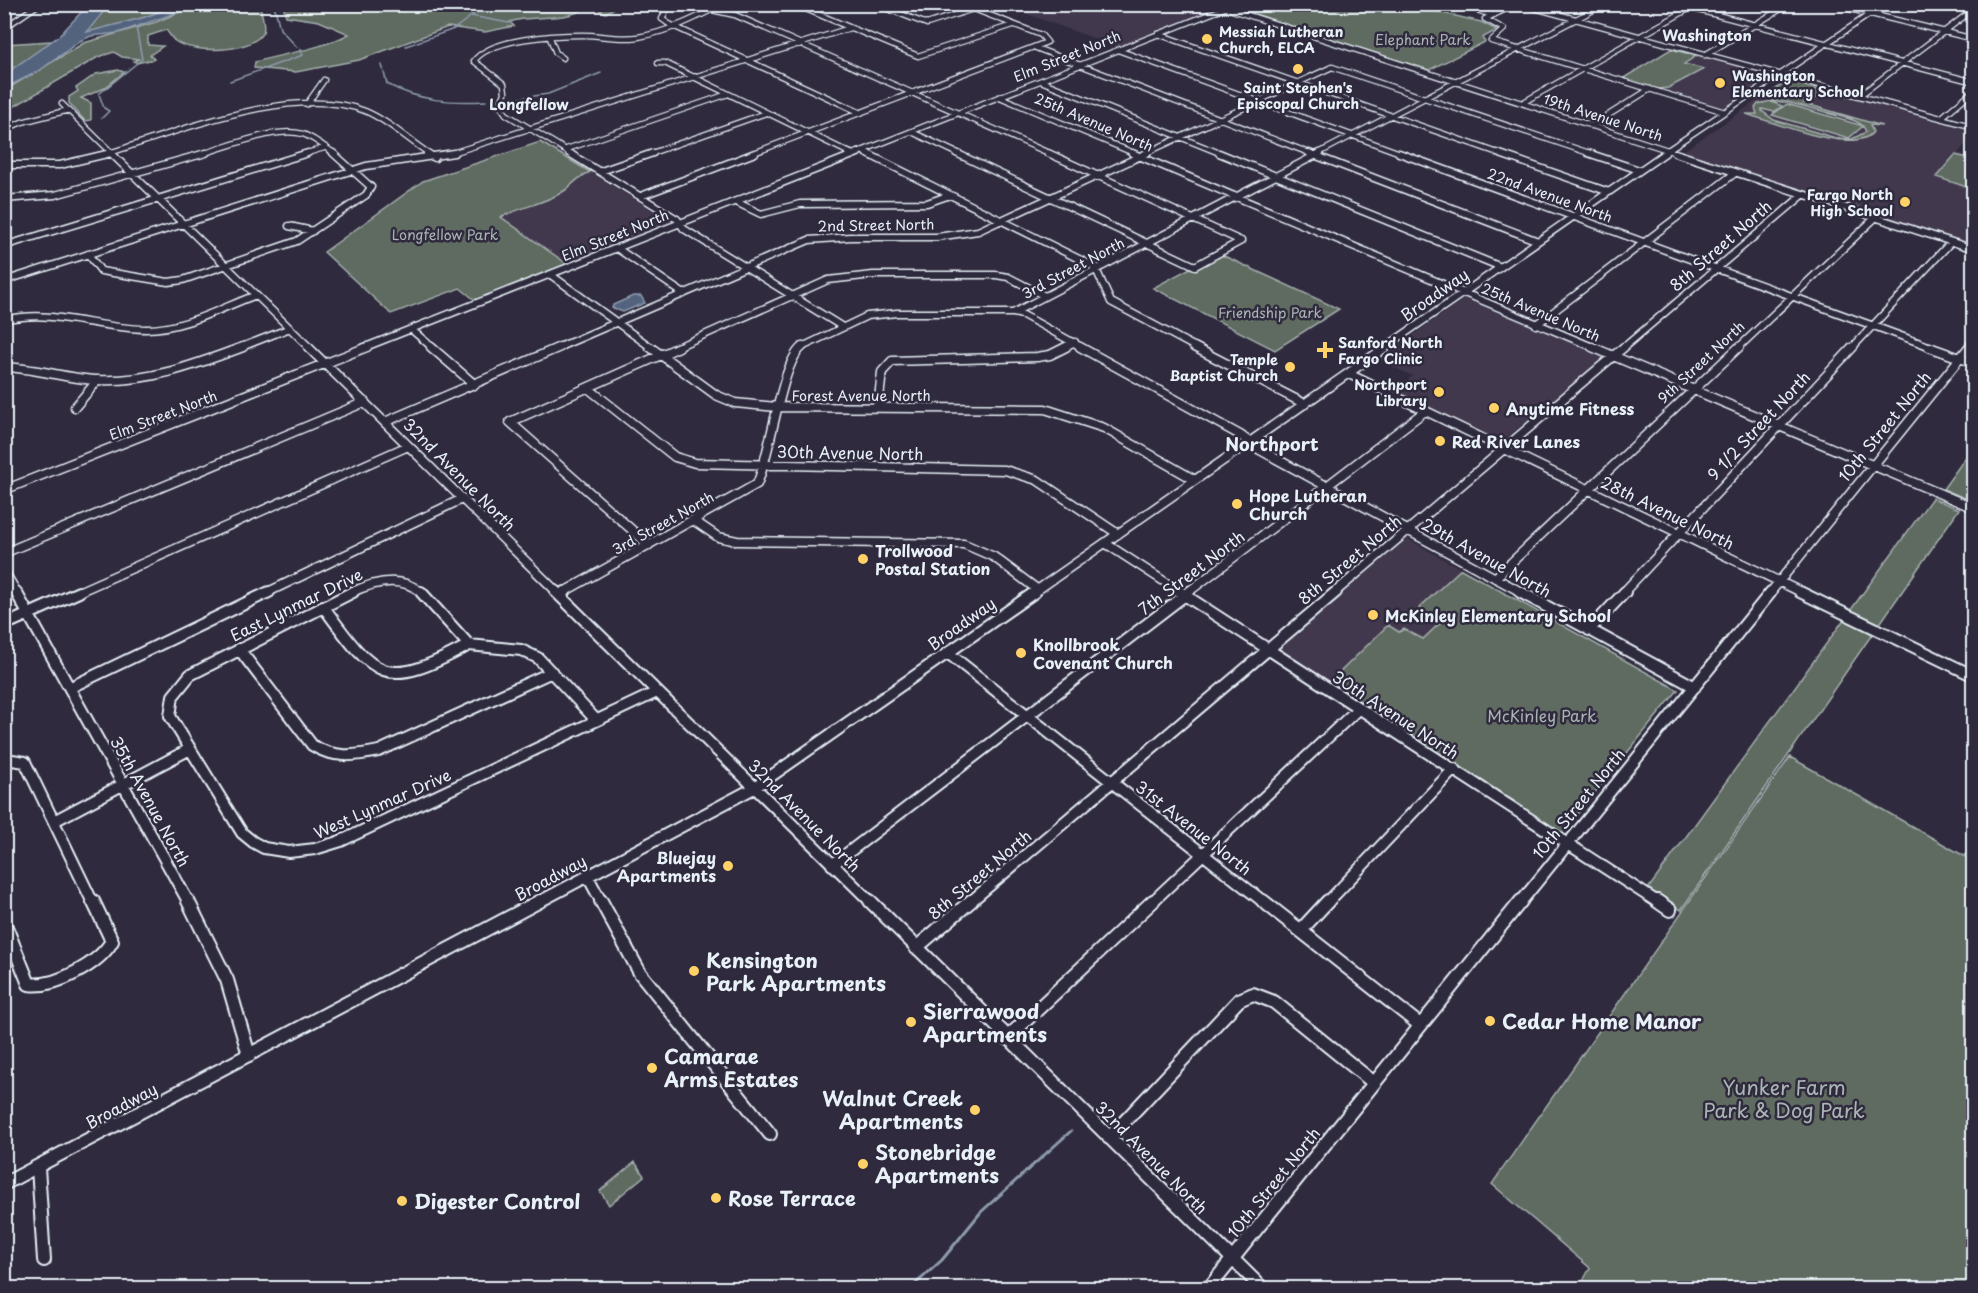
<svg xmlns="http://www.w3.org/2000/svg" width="1978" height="1293" font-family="'Playpen Sans',sans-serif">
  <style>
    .built { fill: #43394e }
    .green { fill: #5e6b61; stroke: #a3aeac; stroke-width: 1.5; fill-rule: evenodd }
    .water { fill: #53647e; stroke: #8f9caf; stroke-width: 1.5 }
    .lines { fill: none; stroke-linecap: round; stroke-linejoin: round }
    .stream-far1 { stroke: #8f9caf; stroke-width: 1.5 }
    .stream { stroke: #8f9caf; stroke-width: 3 }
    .minor-far4-casing { stroke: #e8f1f8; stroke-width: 7 }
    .minor-far3-casing { stroke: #e8f1f8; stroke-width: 9 }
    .minor-far2-casing { stroke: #e8f1f8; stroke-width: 11 }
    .minor-far1-casing { stroke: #e8f1f8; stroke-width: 14 }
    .minor-casing { stroke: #e8f1f8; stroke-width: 16 }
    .minor-far4 { stroke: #2f2a3d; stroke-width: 4.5 }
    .minor-far3 { stroke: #2f2a3d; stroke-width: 6 }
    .minor-far2 { stroke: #2f2a3d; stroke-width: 8 }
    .minor-far1 { stroke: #2f2a3d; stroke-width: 10 }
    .minor { stroke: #2f2a3d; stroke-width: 12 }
    .poi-dot { fill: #ffd166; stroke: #2f2a3d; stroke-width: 2 }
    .labels { text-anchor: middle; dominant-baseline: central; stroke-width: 5; stroke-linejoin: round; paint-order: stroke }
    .far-poi-label { font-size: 14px; font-weight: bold; fill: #e8f1f8; stroke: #2f2a3d; text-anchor: start }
    .far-park-label { font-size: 14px; fill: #aab5b4; stroke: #2f2a3d }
    .far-street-label { font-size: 14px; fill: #e8f1f8; stroke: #2f2a3d }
    .far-neighbourhood-label { font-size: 15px; font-weight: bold; fill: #e8f1f8; stroke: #2f2a3d }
    .street-label { font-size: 16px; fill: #e8f1f8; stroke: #2f2a3d }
    .poi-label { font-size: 16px; font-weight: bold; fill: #e8f1f8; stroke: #2f2a3d; text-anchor: start }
    .park-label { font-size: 16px; fill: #aab5b4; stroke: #2f2a3d }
    .neighbourhood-label { font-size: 18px; font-weight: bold; fill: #e8f1f8; stroke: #2f2a3d }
    .near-poi-label { font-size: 20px; font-weight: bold; fill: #e8f1f8; stroke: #2f2a3d; text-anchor: start }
    .near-park-label { font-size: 20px; fill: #aab5b4; stroke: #2f2a3d }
  </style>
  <rect width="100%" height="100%" fill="#2f2a3d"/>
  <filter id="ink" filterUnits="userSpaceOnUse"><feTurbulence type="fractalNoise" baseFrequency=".0167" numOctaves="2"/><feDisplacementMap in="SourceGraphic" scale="12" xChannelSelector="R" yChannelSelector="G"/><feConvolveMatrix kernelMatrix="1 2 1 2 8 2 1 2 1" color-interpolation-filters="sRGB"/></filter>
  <g filter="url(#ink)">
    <!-- built -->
    <path class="built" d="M1002,5V4L1225,5L1118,47Z
      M1698,55L1770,75L1773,77L1726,109L1658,89L1668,88L1703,70L1684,64Z
      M1787,80L1973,131V135L1958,153L1973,158V245L1682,152Z
      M590,172L671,222L567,264L500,217L558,195L569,187L573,180Z
      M1465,298L1601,354L1605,358L1500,443L1393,391L1413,376L1378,360Z
      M1406,538L1461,569L1419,608L1442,622L1423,640L1404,629L1400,632L1388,626L1329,683L1279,650L1283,642Z"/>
    <!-- green -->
    <path class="green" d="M109,5H178L142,18L85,33Z
      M212,5H260C261,12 266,26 263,32C253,53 192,54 175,41C172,39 169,33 166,30L148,36V45L163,46L150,55L154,59L137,63L134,61L138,59L122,57L114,52L98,57L5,112V90L84,43L156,22L187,9Z
      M283,5V4L619,5L606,13L589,5C571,23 531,14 510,22L514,26L485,32L448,27L359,60L296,72L254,68L255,62C286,53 321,49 349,34L319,21L286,16Z
      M1318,5L1430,10L1481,22L1497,30L1482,38L1485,42L1429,70L1239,9L1250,5Z
      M53,41L5,74V44Z
      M1671,49L1696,56L1684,64L1704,69L1668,88L1658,89L1622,79Z
      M118,70L124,72L105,88L81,98L91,103V120L85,121L69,103V97L78,91L76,88L96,74Z
      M1787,81L1826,92L1808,103H1803L1882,126L1870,125L1873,132C1855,156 1771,121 1746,114H1757L1755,108L1758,104L1781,99L1768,95ZM1771,102H1787L1853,119L1827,113C1840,117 1863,119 1866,132L1852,139L1836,138L1774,120L1762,111V109L1774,112L1782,106Z
      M1787,104L1863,126L1849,138L1772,115Z
      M540,142L590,172C572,180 573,187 559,194C541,204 519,208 501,217L567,264L475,300L460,288L391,314L324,252L423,181Z
      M1955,155L1973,159V189L1936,177Z
      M1222,255L1339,309L1275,350L1153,288L1192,267L1196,269Z
      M1973,447V489L1965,498L1943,489Z
      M1932,498L1959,509L1879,625L1850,611Z
      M1461,569L1678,690L1562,833L1329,683L1388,625L1399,632L1404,629L1423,639L1441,622L1419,608Z
      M1845,618L1873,633L1681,910L1648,889Z
      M1790,757L1973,861V1288H1579L1590,1268L1492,1184Z
      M635,1162L644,1176L609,1205L600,1191Z"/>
    <!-- water -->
    <path class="water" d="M88,5H109L87,32L142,18L178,5H212L187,9L118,33L91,36L80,41L39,71L5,88V74L59,36Z
      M633,296H641L645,303L623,312L612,308L613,305Z"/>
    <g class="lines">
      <!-- stream-far1 -->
      <path class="stream-far1" d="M274,4L280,29L297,47
        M471,16L509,23
        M406,46L454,29L474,14L465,10L475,4
        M382,65L387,84C419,101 450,103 486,101
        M230,81L303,55L300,49
        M520,98L548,94L601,73
        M102,118L109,111L104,108L99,94L142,59L136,27"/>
      <!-- stream -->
      <path class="stream" d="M862,1288L876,1284L886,1288
        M911,1288L942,1260L981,1212L1071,1131"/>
      <defs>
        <path id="minor-far4" d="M669,4L662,19L669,24L861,113
          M794,4L918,56L1013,25
          M875,4L927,24L973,9
          M1457,4L1493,15
          M1516,4L1485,19L1504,29L1491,41L1725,112
          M1520,4L1974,127
          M1675,4L1974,82
          M1830,4L1974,39
          M1226,8L1680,154
          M712,10L735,15L1051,154
          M4,28L39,4
          M1158,34L1501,154
          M550,38L556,53L563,58
          M1036,48L1312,154
          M1118,50L1403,154
          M1705,55L1789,4
          M658,63H665L852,154
          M1041,81L1222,154
          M1859,96L1974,9
          M1000,97L1136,154
          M1522,103L1692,7
          M62,104L113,154
          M307,104L324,80
          M1941,118L1974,90
          M1591,126L1650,89
          M4,130L22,122L69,110
          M912,132L959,154
          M564,150L728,94
          M862,151L869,154
          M106,154C175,133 294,83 365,111C389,121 408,140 430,154
          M201,154C228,147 276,126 303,134C314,138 325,147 335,154
          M304,154L324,148
          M449,154L850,28
          M572,154L506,114L500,105L505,93L504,84L474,61C490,38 556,35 583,35C601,35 619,40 638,37C668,32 696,18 723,4
          M649,154L766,113
          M751,154L1047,42L1041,35L961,4
          M854,154L1235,4
          M1144,154L1332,67L1592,154
          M1317,154L1605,4
          M1662,154L1885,4"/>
        <path id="minor-far3" d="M111,153L310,348
          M427,153L435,158
          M569,153L677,219L684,229L841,326
          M848,153L853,155
          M866,153L1095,267L1111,302L1197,348
          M956,153L1195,266L1241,241
          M1048,153L1241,241
          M1132,153L1595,348
          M1219,153L1501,267
          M1309,153L1538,241
          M1399,153L1934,348
          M1497,153L1609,192
          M1588,153L1639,170
          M1675,153L1974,249
          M4,165H60L111,153
          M601,171L653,153
          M641,196L755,153
          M4,199L55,195L206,153
          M736,202L761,214L800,204L927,203L950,195
          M289,226L313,231
          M4,246L308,153
          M618,249L684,294
          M88,254L101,271L168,282L183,280L297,241L366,195L371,187L333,153
          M551,275L652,348
          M4,281L366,166L454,153
          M1013,313L1023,315L1083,348
          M4,320C54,308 97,329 146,329C184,329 221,308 256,295
          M1536,325L1735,173
          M412,330L433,348
          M239,348L290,328
          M363,348L858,153
          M557,348L809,240L851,237H937L978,231L1147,153
          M675,348L828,280L873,275H996L1008,277L1045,296
          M800,348L867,316L897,313H1013L1320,153
          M1063,348L1075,342
          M1384,348L1665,153
          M1623,348L1803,195
          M1738,348L1875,218
          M1852,348L1951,242
          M1967,348L1974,340"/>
        <path id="minor-far2" d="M308,347L558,593
          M431,347L475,385
          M650,347L716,395L735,403L777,407L1045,409L1104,428L1195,480
          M1080,347L1240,435L1260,450L1523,593
          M1194,347L1305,404
          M1592,347L1974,508
          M1929,347L1974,363
          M4,367C35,368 65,378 95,380C147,383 195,365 243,347
          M1349,374L1803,593
          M588,388L675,457L695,463L1005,470L1037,480L1118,534
          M75,407L98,380
          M878,407L882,372L892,361L1037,357L1050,355L1066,347
          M385,422L560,347
          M4,490L367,347
          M693,520L718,537L737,541L964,544L994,557L1038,590
          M1105,543L1182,593
          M649,545L510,422L679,347
          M4,553L365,402
          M4,571L17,593
          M1495,578L1739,347
          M76,593L408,446
          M266,593L462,499
          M350,593C373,582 401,574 422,593
          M562,593L757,484C771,453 781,363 802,347
          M1033,593L1386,347
          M1187,593L1425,411
          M1334,593L1624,347
          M1623,593L1853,347
          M1770,593L1969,347"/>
        <path id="minor-far1" d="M16,592L189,903
          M353,592L190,675L173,696L170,716L242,833L253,842L264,848L289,852L315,849L341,841L657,692
          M421,592L469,645L521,650L538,658L596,720
          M556,592L872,903
          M1180,592L1659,903
          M1520,592L1695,687
          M1800,592L1974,676
          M559,595L565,592
          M323,606C376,679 384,691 469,645
          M4,625L79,592
          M1589,630L1625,592
          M239,649L312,745C334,759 355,756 379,751L552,672
          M948,653L1265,903
          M71,687L269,592
          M4,764L12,760L25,762L93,903
          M54,821L190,749
          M832,865L1189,592
          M587,875L602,903
          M537,903L754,788L1035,592
          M969,903L1336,592
          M1151,903L1359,708
          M1327,903L1454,769
          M1520,903L1771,592"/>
        <path id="minor" d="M188,901L227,980L249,1055
          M601,901L640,973L770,1134
          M870,901L1262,1288
          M1263,901L1420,1025
          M1657,901L1670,910
          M4,922L29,984C55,988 99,964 112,941L93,901
          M1301,930L1328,901
          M916,948L971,901
          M1007,1038L1153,901
          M1109,1138L1239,1000L1253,994L1274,1002L1374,1083
          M38,1167L44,1260
          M4,1184L540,901
          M1209,1288L1521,901"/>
      </defs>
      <!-- minor-far4 casing -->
      <use href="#minor-far4" class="minor-far4-casing"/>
      <!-- minor-far3 casing -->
      <use href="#minor-far3" class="minor-far3-casing"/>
      <!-- minor-far2 casing -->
      <use href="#minor-far2" class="minor-far2-casing"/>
      <!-- minor-far1 casing -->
      <use href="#minor-far1" class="minor-far1-casing"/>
      <!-- minor casing -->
      <use href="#minor" class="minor-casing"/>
      <!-- minor-far4 -->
      <use href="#minor-far4" class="minor-far4"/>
      <!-- minor-far3 -->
      <use href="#minor-far3" class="minor-far3"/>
      <!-- minor-far2 -->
      <use href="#minor-far2" class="minor-far2"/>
      <!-- minor-far1 -->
      <use href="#minor-far1" class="minor-far1"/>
      <!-- minor -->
      <use href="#minor" class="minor"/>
    </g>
  </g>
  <!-- markers -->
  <g class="poi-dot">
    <circle cx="1207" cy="39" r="6"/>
    <circle cx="1298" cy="69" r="6"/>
    <circle cx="1720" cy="83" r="6"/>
    <circle cx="1905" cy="202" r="6"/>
    <path d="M1322 341h6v6h6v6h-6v6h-6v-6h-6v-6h6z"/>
    <circle cx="1290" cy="367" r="6"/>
    <circle cx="1439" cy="392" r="6"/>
    <circle cx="1494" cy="408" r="6"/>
    <circle cx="1440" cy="441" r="6"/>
    <circle cx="1237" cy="504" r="6"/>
    <circle cx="863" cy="559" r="6"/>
    <circle cx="1373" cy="615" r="6"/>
    <circle cx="1021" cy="653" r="6"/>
    <circle cx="728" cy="866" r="6"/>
    <circle cx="694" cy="971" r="6"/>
    <circle cx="1490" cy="1021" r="6"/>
    <circle cx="911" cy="1022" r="6"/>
    <circle cx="652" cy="1068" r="6"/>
    <circle cx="975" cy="1110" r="6"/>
    <circle cx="863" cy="1164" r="6"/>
    <circle cx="716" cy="1198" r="6"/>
    <circle cx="402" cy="1201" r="6"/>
  </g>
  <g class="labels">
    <!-- far-poi labels -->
    <g class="far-poi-label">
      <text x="1219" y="31">Messiah Lutheran<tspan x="1219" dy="16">Church, ELCA</tspan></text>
      <text x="1732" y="75">Washington<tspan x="1732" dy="16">Elementary School</tspan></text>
      <text x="1298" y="87" text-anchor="middle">Saint Stephen's<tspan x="1298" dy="16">Episcopal Church</tspan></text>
      <text x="1893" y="194" text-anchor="end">Fargo North<tspan x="1893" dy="16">High School</tspan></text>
      <text x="1338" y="342">Sanford North<tspan x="1338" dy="16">Fargo Clinic</tspan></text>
      <text x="1278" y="359" text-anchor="end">Temple<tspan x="1278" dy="16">Baptist Church</tspan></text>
      <text x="1427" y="384" text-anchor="end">Northport<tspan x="1427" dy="16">Library</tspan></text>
    </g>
    <!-- far-park labels -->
    <g class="far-park-label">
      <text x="1423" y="39">Elephant Park</text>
      <text x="445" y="234">Longfellow Park</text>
      <text x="1270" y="312">Friendship Park</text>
    </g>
    <!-- far-street labels -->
    <g class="far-street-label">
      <text transform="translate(1067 56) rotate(-22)">Elm Street North</text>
      <text transform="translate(1603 117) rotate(18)">19th Avenue North</text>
      <text transform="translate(1094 122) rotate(23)">25th Avenue North</text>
      <text transform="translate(1550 195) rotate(20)">22nd Avenue North</text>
      <text transform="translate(876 225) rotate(-1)">2nd Street North</text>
      <text transform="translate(615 235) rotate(-22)">Elm Street North</text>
      <text transform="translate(1073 268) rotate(-28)">3rd Street North</text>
      <text transform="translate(1541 312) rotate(23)">25th Avenue North</text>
      <text transform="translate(1701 362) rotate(-43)">9th Street North</text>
      <text x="861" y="395">Forest Avenue North</text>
      <text transform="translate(163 415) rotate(-21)">Elm Street North</text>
      <text transform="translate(663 523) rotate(-29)">3rd Street North</text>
    </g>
    <!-- far-neighbourhood labels -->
    <g class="far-neighbourhood-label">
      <text x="1707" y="34">Washington</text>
      <text x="529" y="103">Longfellow</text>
    </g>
    <!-- street labels -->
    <g class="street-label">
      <text transform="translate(1720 245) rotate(-41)">8th Street North</text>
      <text transform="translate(1434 294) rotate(-35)">Broadway</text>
      <text transform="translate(1758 425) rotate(-47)">9 1/2 Street North</text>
      <text transform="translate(1884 426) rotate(-51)">10th Street North</text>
      <text transform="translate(850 452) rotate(1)">30th Avenue North</text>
      <text transform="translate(460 474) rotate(45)">32nd Avenue North</text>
      <text transform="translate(1668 512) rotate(26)">28th Avenue North</text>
      <text transform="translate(1487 557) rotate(29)">29th Avenue North</text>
      <text transform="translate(1349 559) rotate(-40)">8th Street North</text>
      <text transform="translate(1191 572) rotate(-37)">7th Street North</text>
      <text transform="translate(296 604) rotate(-26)">East Lynmar Drive</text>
      <text transform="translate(961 623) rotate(-35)">Broadway</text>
      <text transform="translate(1396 714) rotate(33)">30th Avenue North</text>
      <text transform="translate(151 801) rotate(61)">35th Avenue North</text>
      <text transform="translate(382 803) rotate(-24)">West Lynmar Drive</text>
      <text transform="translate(1578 803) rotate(-51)">10th Street North</text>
      <text transform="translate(805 815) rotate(45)">32nd Avenue North</text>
      <text transform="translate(1194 827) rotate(38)">31st Avenue North</text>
      <text transform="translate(979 874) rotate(-40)">8th Street North</text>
      <text transform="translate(550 877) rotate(-28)">Broadway</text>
      <text transform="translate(121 1105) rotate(-28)">Broadway</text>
      <text transform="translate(1152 1157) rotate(45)">32nd Avenue North</text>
      <text transform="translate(1273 1182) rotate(-51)">10th Street North</text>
    </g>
    <!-- poi labels -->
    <g class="poi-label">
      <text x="1506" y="408">Anytime Fitness</text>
      <text x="1452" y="441">Red River Lanes</text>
      <text x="1249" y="495">Hope Lutheran<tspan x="1249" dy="18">Church</tspan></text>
      <text x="875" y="550">Trollwood<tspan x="875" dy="18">Postal Station</tspan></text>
      <text x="1385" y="615">McKinley Elementary School</text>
      <text x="1033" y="644">Knollbrook<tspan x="1033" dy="18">Covenant Church</tspan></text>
      <text x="716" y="857" text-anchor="end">Bluejay<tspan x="716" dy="18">Apartments</tspan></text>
    </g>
    <!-- park labels -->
    <g class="park-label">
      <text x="1542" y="715">McKinley Park</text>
    </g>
    <!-- neighbourhood labels -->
    <g class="neighbourhood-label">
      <text x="1272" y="443">Northport</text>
    </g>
    <!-- near-poi labels -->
    <g class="near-poi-label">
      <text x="706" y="960">Kensington<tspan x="706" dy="23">Park Apartments</tspan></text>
      <text x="923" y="1011">Sierrawood<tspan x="923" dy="23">Apartments</tspan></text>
      <text x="1502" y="1021">Cedar Home Manor</text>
      <text x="664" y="1056">Camarae<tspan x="664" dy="23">Arms Estates</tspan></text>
      <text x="963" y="1098" text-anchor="end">Walnut Creek<tspan x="963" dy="23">Apartments</tspan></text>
      <text x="875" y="1152">Stonebridge<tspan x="875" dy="23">Apartments</tspan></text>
      <text x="728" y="1198">Rose Terrace</text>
      <text x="414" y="1201">Digester Control</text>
    </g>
    <!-- near-park labels -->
    <g class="near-park-label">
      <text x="1784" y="1087">Yunker Farm<tspan x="1784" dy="23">Park &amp; Dog Park</tspan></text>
    </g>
  </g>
  <!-- margin -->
  <rect width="1978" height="1293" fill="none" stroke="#2f2a3d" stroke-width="24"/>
  <rect x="12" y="12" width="1954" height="1269" fill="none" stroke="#e8f1f8" stroke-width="2" filter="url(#ink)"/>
</svg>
